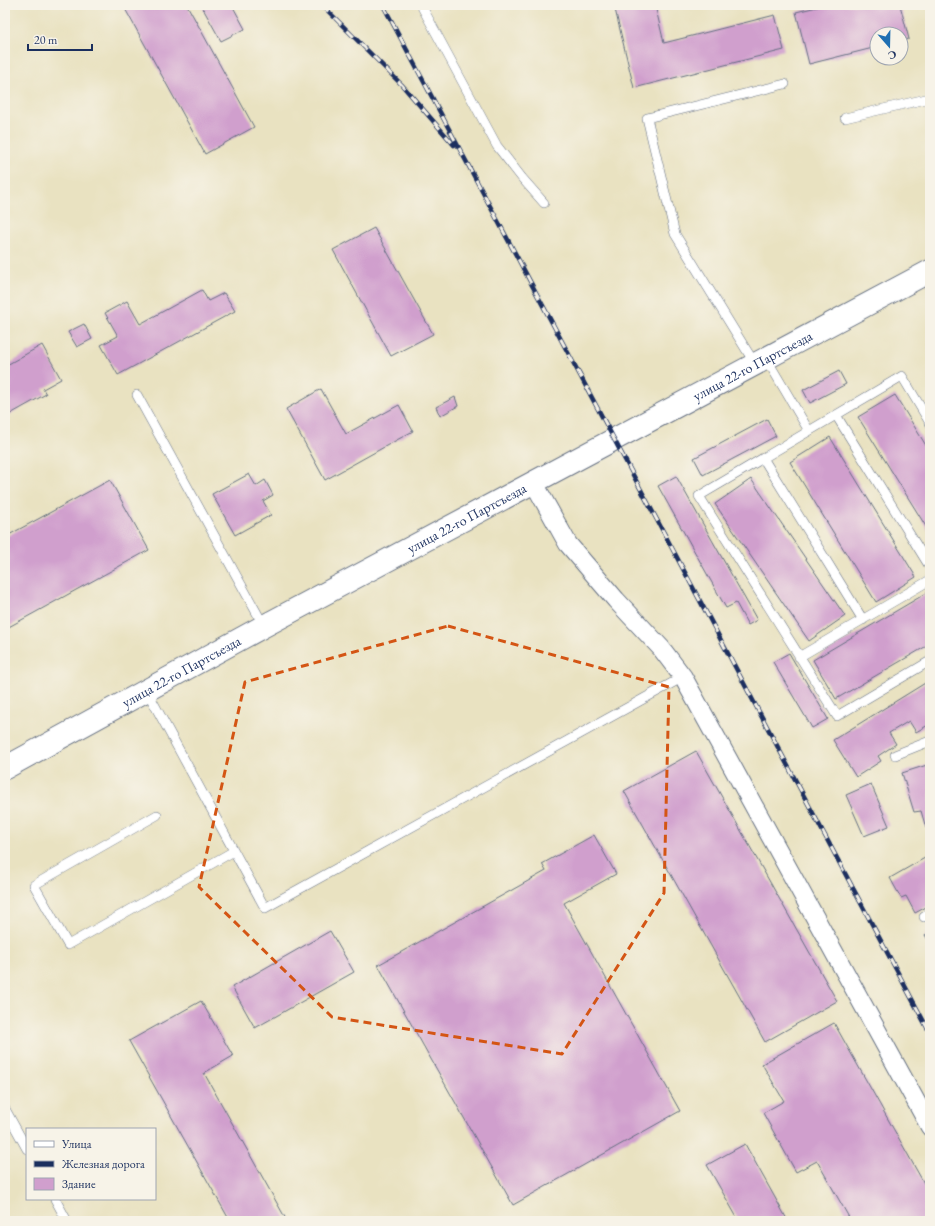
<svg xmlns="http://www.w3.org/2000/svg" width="935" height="1226" font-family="'EB Garamond',serif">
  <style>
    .building { fill: #d09fcd }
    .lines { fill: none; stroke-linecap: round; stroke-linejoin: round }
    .service-casing { stroke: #636e81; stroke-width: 10 }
    .minor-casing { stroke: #636e81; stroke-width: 20 }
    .secondary-casing { stroke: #636e81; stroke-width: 24 }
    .service { stroke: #fff; stroke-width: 9 }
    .minor { stroke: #fff; stroke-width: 18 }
    .secondary { stroke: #fff; stroke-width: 22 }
    .rail-casing { stroke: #1b2f5e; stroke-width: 4.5 }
    .rail { stroke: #f7f3e8; stroke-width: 3; stroke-dasharray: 9; stroke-linecap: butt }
    .marked { fill: none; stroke: #d45514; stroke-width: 3; stroke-dasharray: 8 5; stroke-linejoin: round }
    .labels { text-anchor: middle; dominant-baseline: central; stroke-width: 3; stroke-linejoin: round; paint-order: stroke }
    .street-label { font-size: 14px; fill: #1b2f5e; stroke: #f7f3e8 }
  </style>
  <rect width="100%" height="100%" fill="#f7f3e8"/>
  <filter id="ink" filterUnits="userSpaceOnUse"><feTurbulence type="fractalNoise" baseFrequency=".025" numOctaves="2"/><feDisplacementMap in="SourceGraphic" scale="8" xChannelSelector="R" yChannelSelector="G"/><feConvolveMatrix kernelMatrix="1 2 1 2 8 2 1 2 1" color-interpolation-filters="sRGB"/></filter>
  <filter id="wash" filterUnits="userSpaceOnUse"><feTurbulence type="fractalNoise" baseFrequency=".012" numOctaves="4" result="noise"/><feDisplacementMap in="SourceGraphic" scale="16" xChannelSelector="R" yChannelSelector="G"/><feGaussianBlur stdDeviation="0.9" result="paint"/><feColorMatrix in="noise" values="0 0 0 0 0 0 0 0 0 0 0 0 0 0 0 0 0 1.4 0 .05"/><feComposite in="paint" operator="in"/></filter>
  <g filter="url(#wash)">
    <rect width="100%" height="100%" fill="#e9e2c1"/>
    <g id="blocks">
      <!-- building -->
      <path class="building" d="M123,5H187L254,127L205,154Z
        M201,5H232L245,29L221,41Z
        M614,5H655L664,43L775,15L784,50L634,88Z
        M825,5H900L909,39L901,41V34H877V47L809,64L796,12Z
        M374,228L433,334L391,356L333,250Z
        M202,290L208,301L224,293L235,311L118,375L101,345L118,336L105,313L127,301L140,324Z
        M84,324L92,339L77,347L68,332Z
        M42,345L61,379L43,389L46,394L5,417V366Z
        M839,371L846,384L810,403L803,390Z
        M321,389L346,434L399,405L413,431L325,480L286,409Z
        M895,395L930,452V533L858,417Z
        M455,397L458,406L440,416L436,407Z
        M767,419L776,436L703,475L694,458Z
        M830,437L916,577L876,602L790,462Z
        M249,474L256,486L265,480L273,495L263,501L271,515L235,535L212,494Z
        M676,476L757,620L748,625L736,603L726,608L658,486Z
        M751,479L845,616L809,641L715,504Z
        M110,480L149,550L5,629V537Z
        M930,591V644L836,699L813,660Z
        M789,653L828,719L812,728L773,662Z
        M930,680V724L916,732L909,721L889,733L896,744L878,756L881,761L856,777L833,740Z
        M696,751L837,1001L765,1042L624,791Z
        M930,764V826L926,828L921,811L914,812L902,773Z
        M871,784L889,826L864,836L846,795Z
        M594,835L616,874L564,903L680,1111L513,1205L378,965L546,871L542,864Z
        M930,855V905L915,913L906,896L901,898L890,878Z
        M330,931L354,972L255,1028L232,987Z
        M930,932V943L925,935Z
        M201,1001L233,1056L204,1073L287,1221H230L129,1041Z
        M834,1023L930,1194V1221H851L817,1161L796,1172L763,1113L784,1101L762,1064Z
        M745,1144L788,1221H739L707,1165Z"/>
    </g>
  </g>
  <g filter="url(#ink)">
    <use href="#blocks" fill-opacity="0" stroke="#636e81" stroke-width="1"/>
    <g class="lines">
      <defs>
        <path id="service" d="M421,5L497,146L522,178L544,203
          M845,118L930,98
          M766,358L809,431
          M755,364L675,234L647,118L785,84
          M137,395L264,626
          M836,415L930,567
          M930,423L902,376L699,496L837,716L930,661
          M763,458L863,620
          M799,657L930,580
          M147,691L265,908L683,677
          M895,755L930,741
          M157,815L34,885L68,945L234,851
          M924,917L930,913
          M5,1109L27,1149
          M55,1199L67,1221"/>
        <path id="minor" d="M534,483L568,544L616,600L661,648L683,677L930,1127"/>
        <g id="secondary">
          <path id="s1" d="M5,768L264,626L930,271"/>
        </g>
      </defs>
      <!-- service casing -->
      <use href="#service" class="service-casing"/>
      <!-- minor casing -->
      <use href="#minor" class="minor-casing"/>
      <!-- secondary casing -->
      <use href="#secondary" class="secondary-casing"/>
      <!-- service -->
      <use href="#service" class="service"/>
      <!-- minor -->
      <use href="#minor" class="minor"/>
      <!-- secondary -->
      <use href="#secondary" class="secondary"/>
      <defs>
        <path id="rail" d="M322,5L402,85L454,145
          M383,5L930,1033"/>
      </defs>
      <!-- rail casing -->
      <use href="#rail" class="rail-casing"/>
      <!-- rail -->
      <use href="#rail" class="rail"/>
    </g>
  </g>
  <!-- marked area -->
  <path class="marked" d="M448,626L669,687L664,893L562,1054L332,1017L199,887L245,682Z"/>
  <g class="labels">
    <!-- street labels -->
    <g class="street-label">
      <text stroke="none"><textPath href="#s1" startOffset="849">улица 22-го Партсъезда</textPath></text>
      <text stroke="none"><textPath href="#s1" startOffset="525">улица 22-го Партсъезда</textPath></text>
      <text stroke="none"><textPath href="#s1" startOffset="201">улица 22-го Партсъезда</textPath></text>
    </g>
  </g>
  <!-- margin -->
  <rect width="935" height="1226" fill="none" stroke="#f7f3e8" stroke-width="20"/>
  <!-- legend -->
  <rect x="26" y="1128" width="130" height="72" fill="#f7f3e8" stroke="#9fa5b1"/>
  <rect x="34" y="1141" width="20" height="6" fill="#ffffff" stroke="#9fa5b1"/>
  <text x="62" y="1148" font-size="12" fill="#1b2f5e">Улица</text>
  <rect x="34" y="1161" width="20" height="6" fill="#1b2f5e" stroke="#9fa5b1"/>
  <text x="62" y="1168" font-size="12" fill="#1b2f5e">Железная дорога</text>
  <rect x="34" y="1178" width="20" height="12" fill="#d09fcd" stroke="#9fa5b1"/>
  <text x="62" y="1188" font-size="12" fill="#1b2f5e">Здание</text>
  <!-- north arrow -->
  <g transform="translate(889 46) rotate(160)"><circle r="19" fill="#f7f3e8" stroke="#9fa5b1"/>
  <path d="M0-3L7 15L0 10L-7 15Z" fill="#1f6fb2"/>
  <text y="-6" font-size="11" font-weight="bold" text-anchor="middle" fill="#1b2f5e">С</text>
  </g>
  <!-- scale -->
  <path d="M28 44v6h64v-6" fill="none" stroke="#1b2f5e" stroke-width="2"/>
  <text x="34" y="44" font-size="12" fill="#1b2f5e" stroke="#f7f3e8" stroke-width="3" paint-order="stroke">20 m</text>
</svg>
